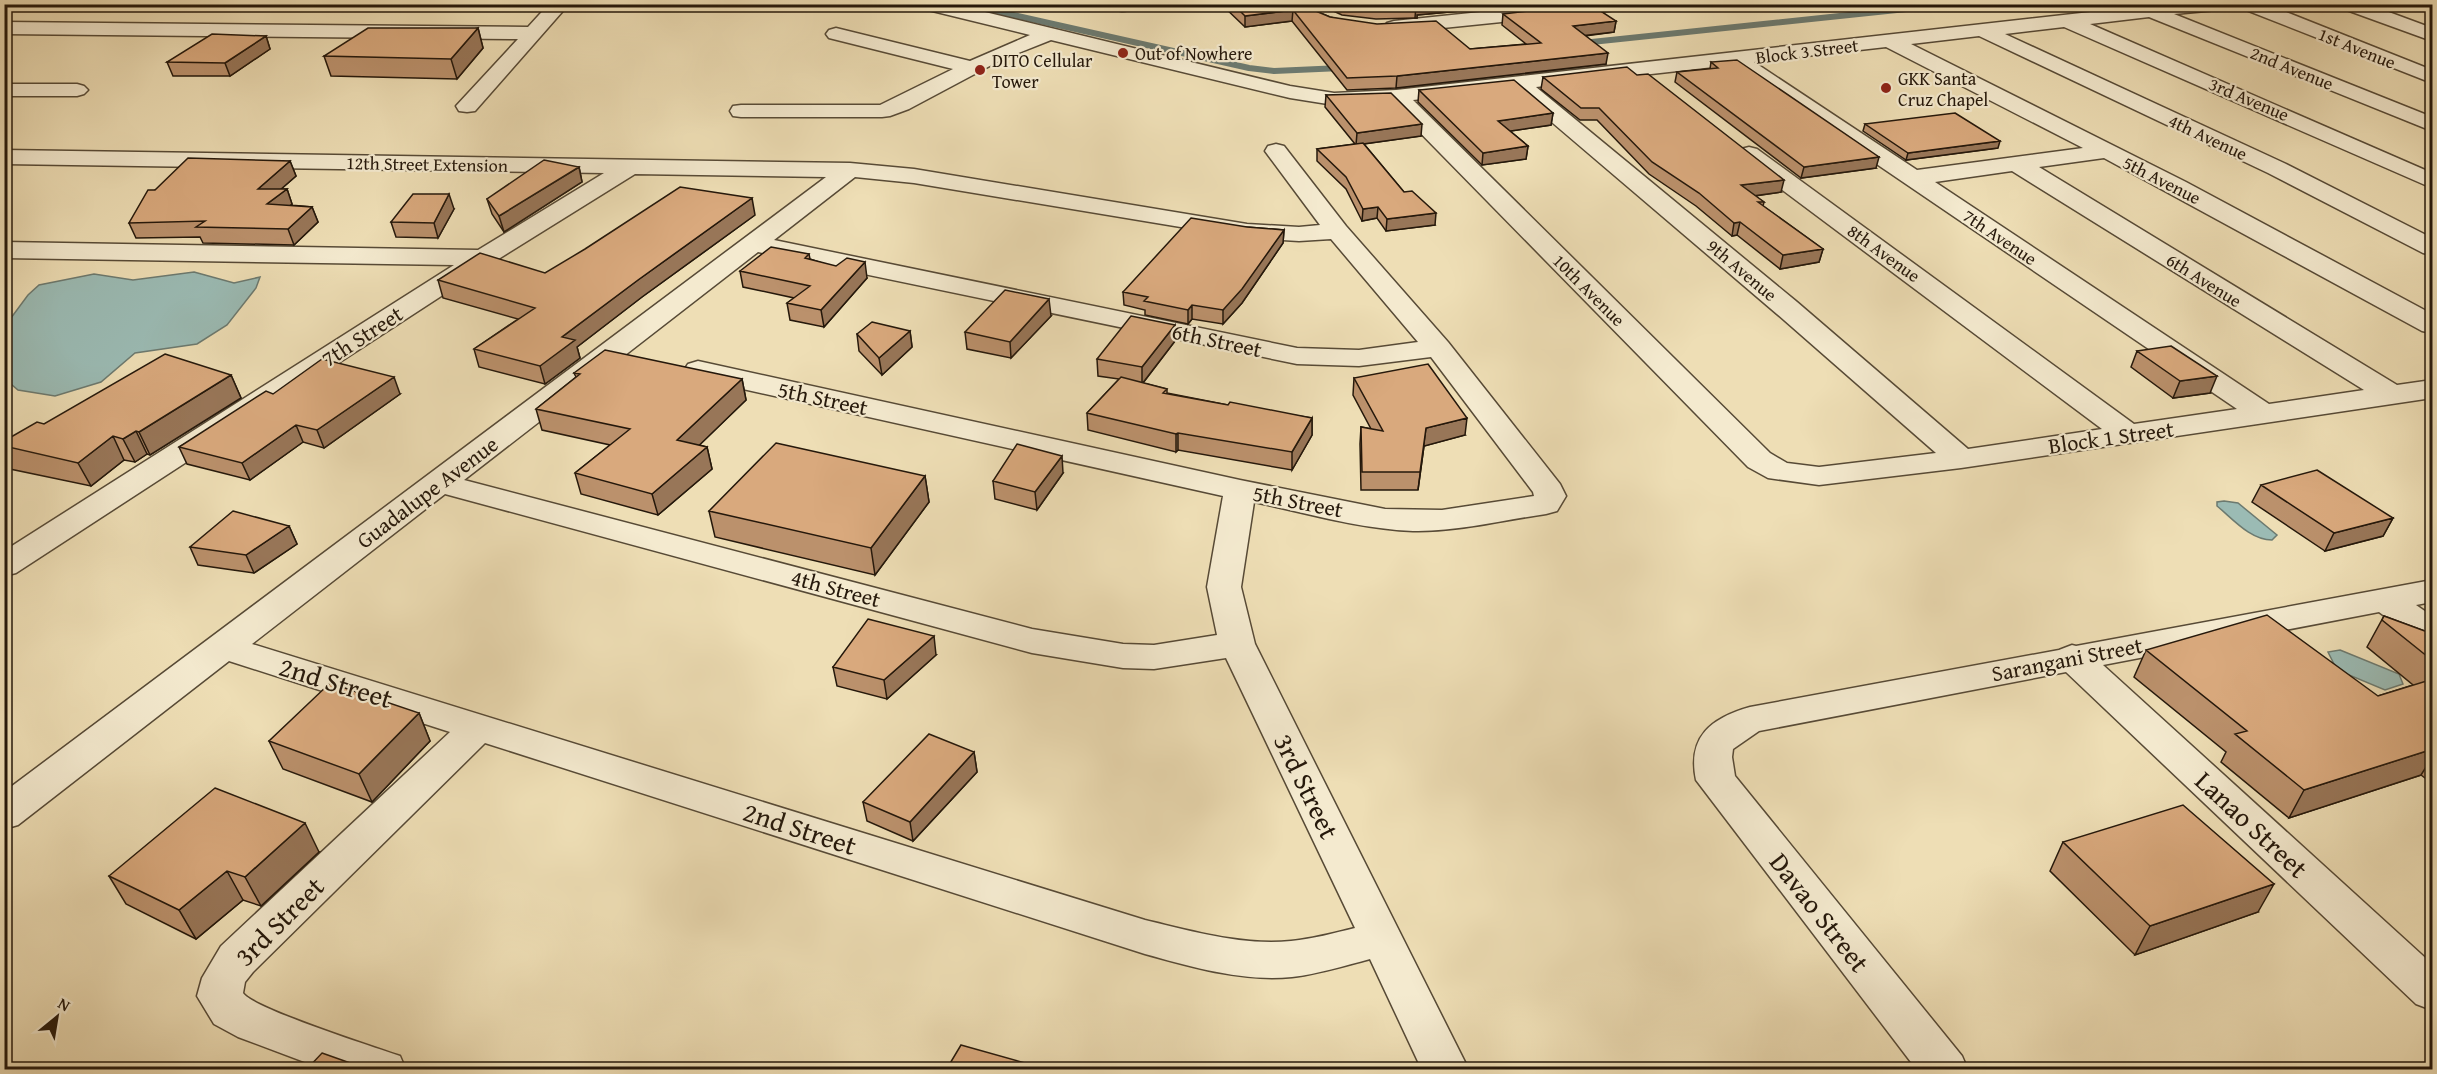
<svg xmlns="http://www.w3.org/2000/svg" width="2437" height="1074" font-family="'Gentium Book Plus',serif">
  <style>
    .water { fill: #9bbbb4; stroke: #6c7a70; stroke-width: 1.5 }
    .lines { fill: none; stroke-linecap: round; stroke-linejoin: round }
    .stream { stroke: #6c7a70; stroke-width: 6 }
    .minor-casing { stroke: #574a36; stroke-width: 3 }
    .minor { fill: #f4eacf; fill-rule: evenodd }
    .wall { fill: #bb916c; stroke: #25180b; stroke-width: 1.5 }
    .shaded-wall { fill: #987658; stroke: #25180b; stroke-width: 1.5 }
    .building { fill: #d9a97d; stroke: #25180b; stroke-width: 1.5 }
    .poi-dot { fill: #8f2418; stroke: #f4eacf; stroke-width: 2 }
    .labels { text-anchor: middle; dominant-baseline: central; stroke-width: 4.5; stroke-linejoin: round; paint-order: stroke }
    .far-street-label { font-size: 18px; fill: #25180b; stroke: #f4eacf }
    .far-poi-label { font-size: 18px; fill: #25180b; stroke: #f4eacf; text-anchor: start }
    .street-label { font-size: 22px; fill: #25180b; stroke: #f4eacf }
    .near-street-label { font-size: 27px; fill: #25180b; stroke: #f4eacf }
  </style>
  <rect width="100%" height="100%" fill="#eedeb5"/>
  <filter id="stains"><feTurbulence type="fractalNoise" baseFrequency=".00333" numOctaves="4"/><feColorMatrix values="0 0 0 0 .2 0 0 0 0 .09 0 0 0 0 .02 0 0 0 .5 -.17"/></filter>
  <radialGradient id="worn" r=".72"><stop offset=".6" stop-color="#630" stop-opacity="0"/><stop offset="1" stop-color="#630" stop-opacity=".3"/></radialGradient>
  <!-- water -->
  <path class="water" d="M194,272L234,283L260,277L256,288L227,325L197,344L135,353L101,382L55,396L18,390L5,379V326L28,295L39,285L94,274L133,280Z
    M2224,501L2238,503L2277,535L2272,540C2250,540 2232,518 2217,506V502Z
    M2340,650L2399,674L2403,684L2385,690L2337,670L2328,652Z"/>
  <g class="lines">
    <!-- stream -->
    <path class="stream" d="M964,4L1249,68L1274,71L1341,68
      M2426,4L2432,7
      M1582,43L1954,4"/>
    <defs>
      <path id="minor" d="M549,4H569L475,111L467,112L459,111L456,106L518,39L4,34V22L528,27Z
        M918,4H952L1290,86L1334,93L1396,90L2162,4H2226L2224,8L2217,10L2174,14L2432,117V131L2149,17L2090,24L2432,173V188L2064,27L2005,34L2284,163L2432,238V255L2423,253L2268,173L1979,36L1911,44L2186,182L2432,314V333L2422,331L2104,158L2039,167L2397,385L2432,380V398L1961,468L1819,485L1768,478L1748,467L1391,103L1334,105L1290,98L1051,40L1001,60L909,109L890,116L882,117H741L733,116L730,111L733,106L741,105H880L953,69L829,38L826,34L829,30L836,28L970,61L1030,35L920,8ZM1886,47L2083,148L1917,170L1754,62ZM1731,65L2237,409L2134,424L1757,149L1749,147L1741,149L1738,154L1741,159L2102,429L1968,449L1797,302L1536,87ZM1513,89L1777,314L1936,453L1819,467L1787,463L1770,453L1413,100ZM2012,171L2364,390L2269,404L1935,182Z
        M1108,4H1130L1131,6L1129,10C1121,12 1113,11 1108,4Z
        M1557,4H1626L1624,8L1617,10L1394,33L1387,31L1384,27L1387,23L1394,21Z
        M2239,4H2266L2432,70V83L2241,8Z
        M2339,4H2367L2432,28V41L2341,8Z
        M4,84H77L84,86L88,90L84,94L77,96H4Z
        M1276,144L1284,146L1346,226L1448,342L1560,484L1566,496L1557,511L1546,514C1503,520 1457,532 1413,531C1360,529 1306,513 1254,502L1241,587L1255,644L1469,1070H1422L1370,959C1344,966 1318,974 1292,977C1243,982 1192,967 1145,954L485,743L253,972L245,982L243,993C254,1009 374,1047 400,1056L406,1070H326L238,1037L214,1024L197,996L202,978L221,946L450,732L229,661L18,825L4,829V792L826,177L635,174L492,263L16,573L4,576V551L454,265L4,258V242L478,250L604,173L4,164V150L850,163L914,169L1247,224L1299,227L1320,225L1265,151L1268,146ZM855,177L914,183L1247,238L1299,241L1331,239L1418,342L1359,350L1297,348L774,240ZM758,252L1297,364L1359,366L1431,357L1533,492L1534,496L1442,510L1385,509L1240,480L698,361L688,364L684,370L688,376L698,379L1223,496L1207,587L1217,635L1154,645L1123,644L1032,629L464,480ZM445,494L1032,653L1123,668L1154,669L1226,658L1355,928C1334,933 1313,939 1291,941C1242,946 1192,931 1145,920L252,644Z
        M2432,580V602L2416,605L2432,616V645L2419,641L2379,612L2103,665L2432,964V1010L2416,1004L2066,672L1759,731L1733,749L1732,757L1735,776L1962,1056L1968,1070H1917L1696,780C1687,737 1711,718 1750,707L2059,650L2072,645L2076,646Z"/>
    </defs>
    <!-- minor casing -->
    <use href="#minor" class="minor-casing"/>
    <!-- minor -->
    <use href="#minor" class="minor"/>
  </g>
  <!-- wall -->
  <path class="wall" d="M831,4H863L851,9Z
    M1221,4H1299L1330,17L1470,49L1526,44L1502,25L1503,14L1616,21L1614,32L1585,36L1606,64L1396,88L1347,90L1292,21L1245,27Z
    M1318,4H1536L1417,15V18H1415L1376,19L1342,15Z
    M478,28L483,48L457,79L331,76L324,56Z
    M266,36L270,49L230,76H173L167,62Z
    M1711,62L1876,168L1801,178L1675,82L1677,72L1710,69Z
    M1543,77L1781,192L1755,196L1764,202L1763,206L1823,249L1819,262L1780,269L1737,235L1732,236L1696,206L1649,174L1597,120H1580L1541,89Z
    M1419,90L1553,113L1551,125L1510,131L1528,146L1526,159L1482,165L1418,102Z
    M1326,95L1421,136L1364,144L1404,192L1435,225L1386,231L1377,218L1362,221L1346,189L1317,161V149L1355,144L1325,107Z
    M1865,124L1998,148L1906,160L1863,131Z
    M290,161L296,176L281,189H287L292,204L290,205L312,207L318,222L294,245L203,243L200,237L136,238L129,223L155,190Z
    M579,167L582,182L504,232L492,214L487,199Z
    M454,209L438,238L396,237L391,222Z
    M755,215L642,297L577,347L580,358L545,384L479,367L474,349L518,319L443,298L438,280L545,273Z
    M1247,227L1284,230L1283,243L1242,303L1223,324L1192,319L1188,324L1145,315V310L1124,305L1123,292Z
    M809,254L810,259L867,278L824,327L790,320L787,303L794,298L743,287L740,271Z
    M1051,316L1011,358L967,349L965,332Z
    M910,331L912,347L882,375L859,351L857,334Z
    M1175,341L1143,383L1167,389V393L1228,405L1312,418V435L1292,470L1178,450L1176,452L1088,430L1087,413L1119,379L1098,376L1097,359Z
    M2137,351L2210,393L2173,398L2131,367Z
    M574,373L742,379L746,400L699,445L707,447L712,469L658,515L581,494L575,473L610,445L542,430L536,409L576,377Z
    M231,375L241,398L150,455L147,454L135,462L124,460L91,486L10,469L4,458V441L44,424Z
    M1354,378L1465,435L1424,446L1418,490H1361L1360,444L1361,427L1371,429L1353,395Z
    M273,394H400L324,448L303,442L250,480L187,464L179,447Z
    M1063,473L1037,510L995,499L993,481Z
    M925,476L929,502L875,575L715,537L709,511Z
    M2261,485L2393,518L2383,536L2325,551L2252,502Z
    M289,526L297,544L254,573L198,565L190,547Z
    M2384,616L2433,634V784L2421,775L2289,818L2221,762L2226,752L2134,677L2146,650L2378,696L2413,685L2367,647Z
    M936,655L887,699L837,686L833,667Z
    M419,713L430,741L372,802L283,769L269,741Z
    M974,752L977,772L913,841L867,821L863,802Z
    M2063,842L2258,912L2135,955L2050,871Z
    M319,852L261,906L243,900L196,939L126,904L109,876Z"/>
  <!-- shaded-wall -->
  <path class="shaded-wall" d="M850,4H863L851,9Z
    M1536,4L1417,15V18H1415L1416,5Z
    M1811,4H1832L1811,6Z
    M1293,10L1292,21L1245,27V16Z
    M1616,21L1614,32L1572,37L1573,26Z
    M478,28L483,48L457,79L451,59Z
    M266,36L270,49L230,76L225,63Z
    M1608,53L1606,64L1396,88L1397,76Z
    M1553,113L1551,125L1497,133L1498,121Z
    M1422,124L1421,136L1356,145L1357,133Z
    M2000,141L1998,148L1906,160L1908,153Z
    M1528,146L1526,159L1482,165L1483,153Z
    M1879,157L1876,168L1801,178L1804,167Z
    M290,161L296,176L264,204L258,189Z
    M579,167L582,182L504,232L499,216Z
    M1784,180L1781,192L1738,198L1741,185Z
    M287,189L292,204L273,219L267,204Z
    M449,194L454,209L438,238L434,223Z
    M752,198L755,215L642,297L577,347L580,358L545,384L540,366L562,337L638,280Z
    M312,207L318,222L294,245L288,229Z
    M1378,207L1377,218L1362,221L1363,209Z
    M1436,213L1435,225L1386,231L1387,219Z
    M1740,222L1737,235L1732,236L1734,223Z
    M1284,230L1283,243L1242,303L1223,324V310Z
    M1823,249L1819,262L1780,269L1783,255Z
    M865,262L867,278L824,327L821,310Z
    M1049,299L1051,316L1011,358L1010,342Z
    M1192,305V319L1188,324V310Z
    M1175,325V341L1142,384V367Z
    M910,331L912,347L882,375L879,358Z
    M231,375L241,398L150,455L139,432Z
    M2217,376L2210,393L2173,398L2180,381Z
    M394,377L400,394L324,448L317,430Z
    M742,379L746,400L683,461L677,440Z
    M1312,418V435L1292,470V452Z
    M1467,418L1465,435L1424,446L1418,490L1426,428Z
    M296,425L303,442L250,480L242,463Z
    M136,431L147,454L135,462L123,439Z
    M1178,433V450L1176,452V434Z
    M113,436L124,460L91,486L78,463Z
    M707,447L712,469L658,515L652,494Z
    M1062,456L1063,473L1037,510L1035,492Z
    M925,476L929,502L875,575L871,548Z
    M2393,518L2383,536L2325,551L2334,533Z
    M289,526L297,544L254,573L246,555Z
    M934,636L936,655L887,699L884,680Z
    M419,713L430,741L372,802L359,774Z
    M2433,749V756L2421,775L2289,818L2304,790Z
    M974,752L977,772L913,841L910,822Z
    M305,823L319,852L261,906L245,877Z
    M227,871L243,900L196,939L179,910Z
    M2274,884L2258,912L2135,955L2150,926Z"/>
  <!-- building -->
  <path class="building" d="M1233,4H1299L1330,17L1377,24L1436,21L1470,49L1541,43L1503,14L1590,4L1616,21L1573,26L1608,53L1397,76L1347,78L1293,10L1245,16Z
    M1348,4H1417L1416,5L1418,7L1377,8Z
    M368,28H478L451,59L324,56Z
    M212,34L266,36L225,63L167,62Z
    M1737,60L1879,157L1804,167L1677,72L1718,68L1711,62Z
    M1627,67L1637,75L1648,74L1784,180L1741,185L1764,202H1758L1823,249L1783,255L1740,222L1734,223L1699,193L1652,162L1599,108H1581L1543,77Z
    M1514,80L1553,113L1498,121L1528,146L1483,153L1419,90Z
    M1391,93L1422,124L1357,133L1326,95Z
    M1955,113L2000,141L1908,153L1865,124Z
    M1363,143L1404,192L1412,191L1436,213L1387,219L1378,207L1363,209L1346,177L1317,149Z
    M188,158L290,161L258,189H287L267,204L312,207L288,229L196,227L205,221L129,223L148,190H155Z
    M544,160L579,167L499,216L487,199Z
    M680,187L752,198L638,280L562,337L575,340L540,366L474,349L535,308L438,280L480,253L545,273L585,249Z
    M413,194H449L434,223L391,222Z
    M1191,218L1247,227L1284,230L1242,289L1223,310L1192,305L1188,310L1144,301L1148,297L1123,292Z
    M771,247L809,254L805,258L836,266L847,258L865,262L821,310L787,303L810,286L740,271Z
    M1005,290L1049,299L1010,342L965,332Z
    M1131,316L1175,325L1142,367L1097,359Z
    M872,322L910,331L879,358L857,334Z
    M2171,346L2217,376L2180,381L2137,351Z
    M605,350L742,379L677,440L707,447L652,494L575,473L630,429L536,409L580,374L574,373Z
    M165,354L231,375L139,432L136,431L123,439L113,436L78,463L4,446V441L37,422L44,424Z
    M322,359L394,377L317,430L296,425L242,463L179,447L266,391L273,394Z
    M1428,364L1467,418L1426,428L1420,472H1362L1361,427L1383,431L1354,378Z
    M1121,377L1167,389L1163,393L1228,405L1230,402L1312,418L1292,452L1178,433L1176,434L1087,413Z
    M776,443L925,476L871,548L709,511Z
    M1017,444L1062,456L1035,492L993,481Z
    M2317,470L2393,518L2334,533L2261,485Z
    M233,511L289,526L246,555L190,547Z
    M2267,615L2378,696L2433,679V749L2304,790L2235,734L2247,731L2146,650Z
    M2384,616L2433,634V661L2382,620Z
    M868,619L934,636L884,680L833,667Z
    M330,683L419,713L359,774L269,741Z
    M929,734L974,752L910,822L863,802Z
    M215,788L305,823L245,877L227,871L179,910L109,876Z
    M2183,805L2274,884L2150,926L2063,842Z
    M961,1045L1039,1067L1037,1070H946Z
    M322,1053L370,1070H306Z"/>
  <!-- markers -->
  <g class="poi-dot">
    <circle cx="1123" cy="53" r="6"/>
    <circle cx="980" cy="70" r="6"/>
    <circle cx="1886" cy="88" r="6"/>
  </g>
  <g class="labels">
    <!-- far-street labels -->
    <g class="far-street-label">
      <text transform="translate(2357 48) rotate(22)">1st Avenue</text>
      <text transform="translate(1807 51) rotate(-7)">Block 3 Street</text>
      <text transform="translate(2292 68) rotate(22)">2nd Avenue</text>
      <text transform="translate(2249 99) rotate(23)">3rd Avenue</text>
      <text transform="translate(2208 137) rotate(25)">4th Avenue</text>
      <text transform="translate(427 164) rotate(1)">12th Street Extension</text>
      <text transform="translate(2162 180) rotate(27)">5th Avenue</text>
      <text transform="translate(2000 237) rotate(34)">7th Avenue</text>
      <text transform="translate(1884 253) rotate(36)">8th Avenue</text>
      <text transform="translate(1742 270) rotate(40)">9th Avenue</text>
      <text transform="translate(2204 280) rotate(32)">6th Avenue</text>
      <text transform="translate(1589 290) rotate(45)">10th Avenue</text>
    </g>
    <!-- far-poi labels -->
    <g class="far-poi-label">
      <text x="1135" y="53">Out of Nowhere</text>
      <text x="992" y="60">DITO Cellular<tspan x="992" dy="21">Tower</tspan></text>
      <text x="1898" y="78">GKK Santa<tspan x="1898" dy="21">Cruz Chapel</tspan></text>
    </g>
    <!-- street labels -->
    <g class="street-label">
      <text transform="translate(362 336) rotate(-33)">7th Street</text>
      <text transform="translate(1217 340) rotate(12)">6th Street</text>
      <text transform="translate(823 398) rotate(12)">5th Street</text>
      <text transform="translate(2111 437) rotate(-8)">Block 1 Street</text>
      <text transform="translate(427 492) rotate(-37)">Guadalupe Avenue</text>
      <text transform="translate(1298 501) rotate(11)">5th Street</text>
      <text transform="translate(836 588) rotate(15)">4th Street</text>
      <text transform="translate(2067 659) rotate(-11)">Sarangani Street</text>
    </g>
    <!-- near-street labels -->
    <g class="near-street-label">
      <text transform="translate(336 682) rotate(17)">2nd Street</text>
      <text transform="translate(1307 786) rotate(64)">3rd Street</text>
      <text transform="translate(2252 824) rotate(43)">Lanao Street</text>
      <text transform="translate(800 828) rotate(18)">2nd Street</text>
      <text transform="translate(1820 912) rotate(52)">Davao Street</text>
      <text transform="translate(279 921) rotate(-45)">3rd Street</text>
    </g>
  </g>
  <!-- margin -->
  <rect width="2437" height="1074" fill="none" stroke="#eedeb5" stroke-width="24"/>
  <rect x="6" y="6" width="2425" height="1062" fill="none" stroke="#25180b" stroke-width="3"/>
  <rect x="12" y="12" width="2413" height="1050" fill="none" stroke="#25180b" stroke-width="1.5"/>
  <!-- north arrow -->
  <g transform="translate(57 1017) rotate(30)" stroke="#f4eacf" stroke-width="4.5" paint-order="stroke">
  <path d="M0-4.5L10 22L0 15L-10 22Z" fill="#25180b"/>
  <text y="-9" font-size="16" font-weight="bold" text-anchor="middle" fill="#25180b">N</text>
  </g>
  <rect width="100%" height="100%" filter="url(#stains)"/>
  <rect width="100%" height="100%" fill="url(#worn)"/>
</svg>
